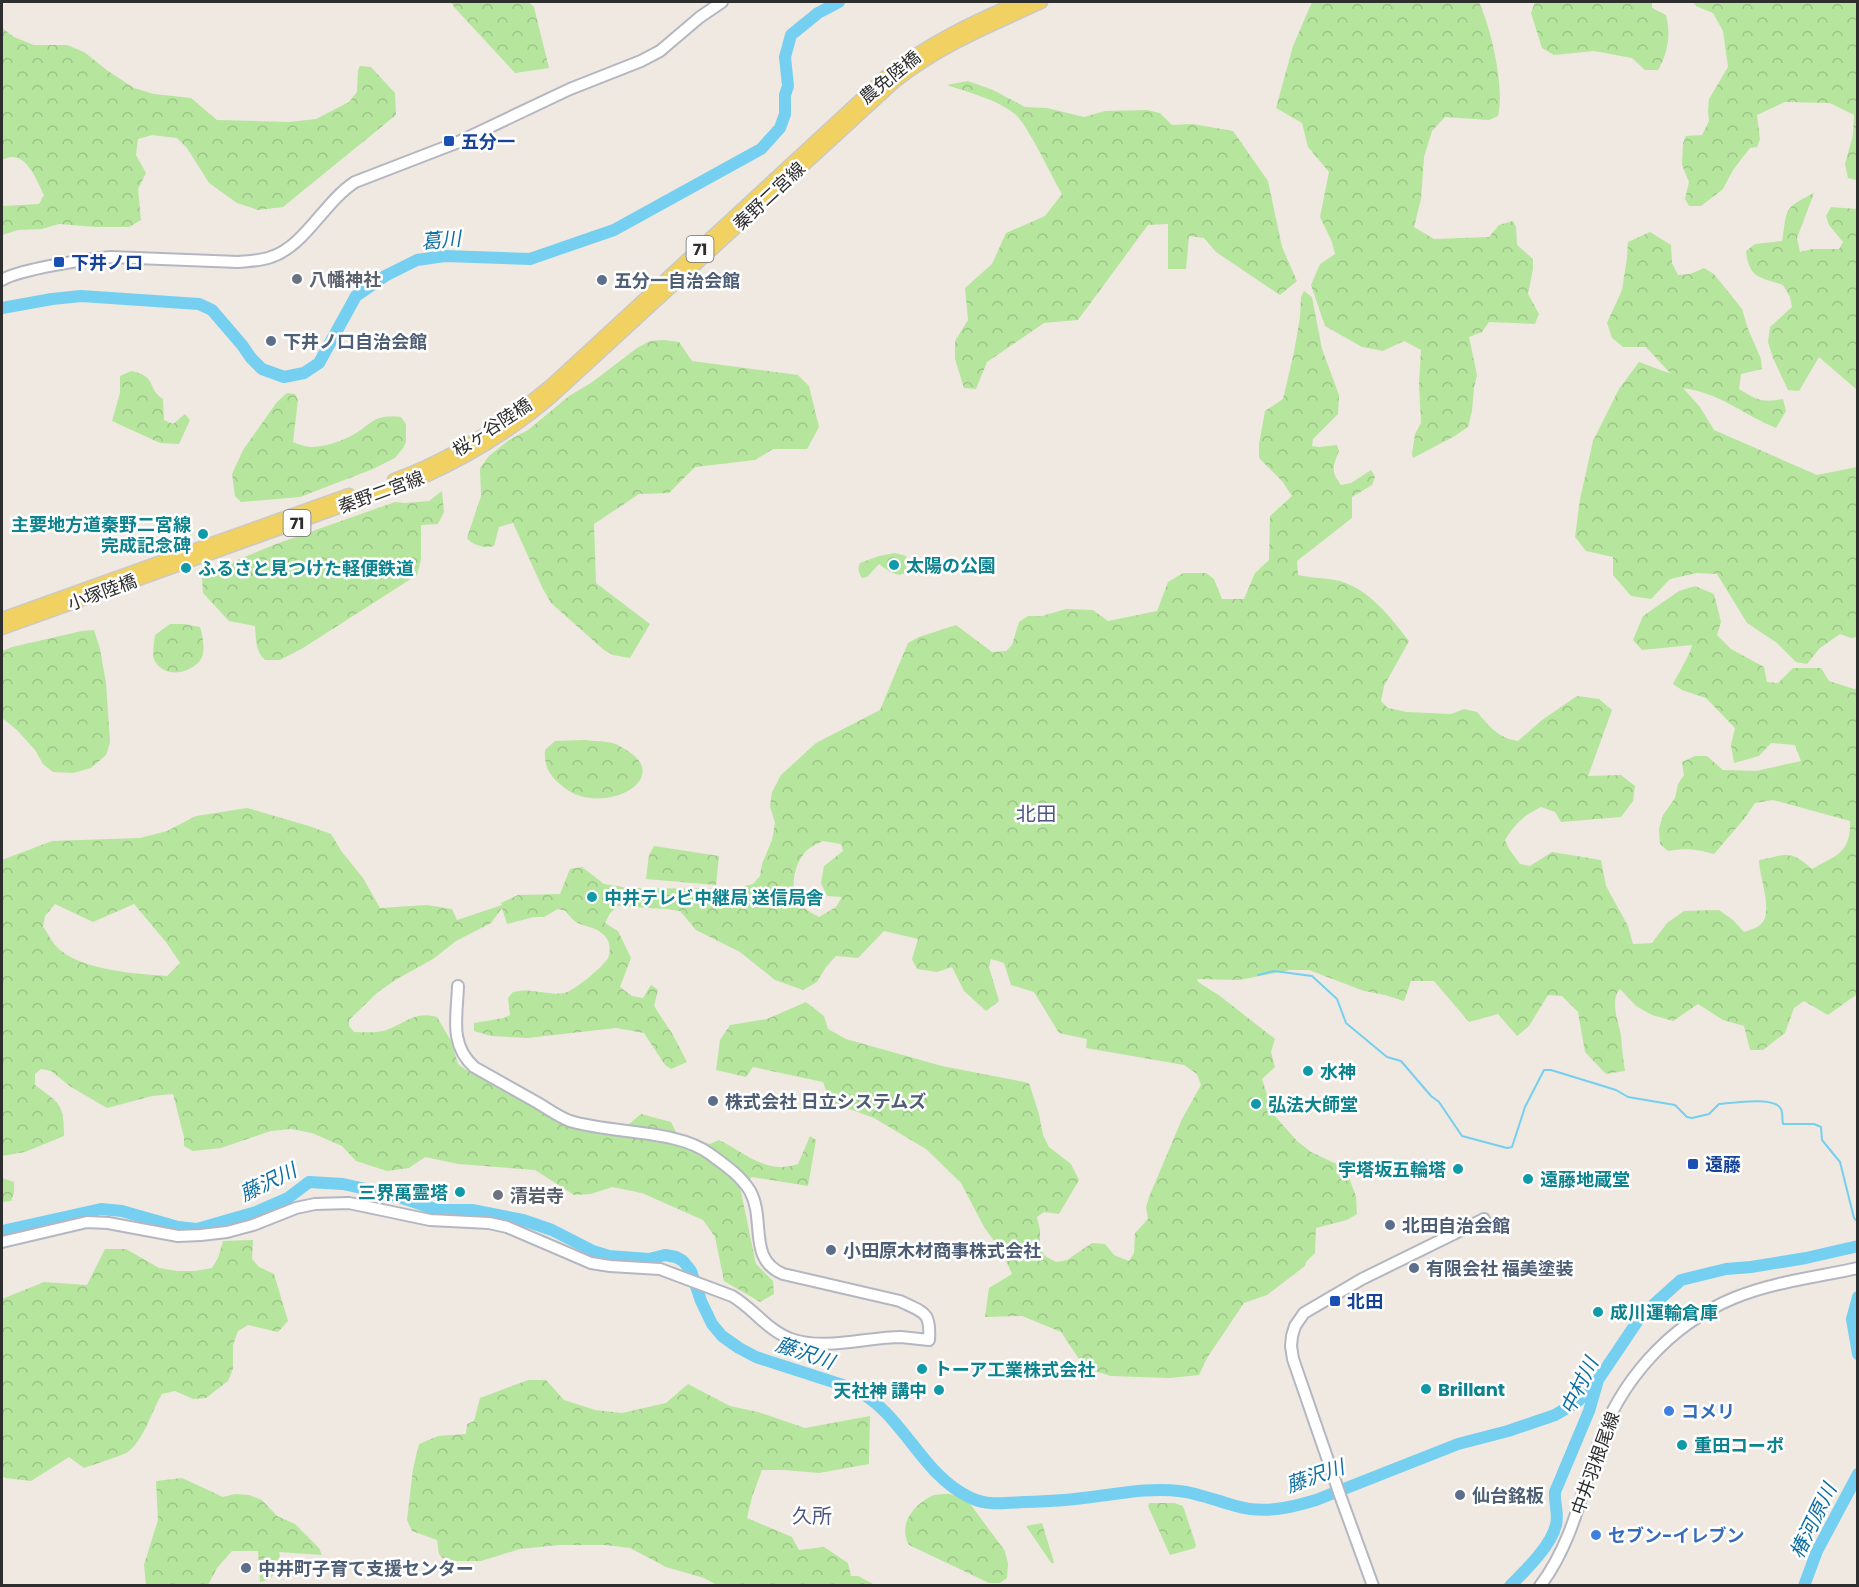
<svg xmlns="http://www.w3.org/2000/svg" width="1859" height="1587" font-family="Poppins,'Noto Sans JP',sans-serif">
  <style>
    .forest { fill: url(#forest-crowns); fill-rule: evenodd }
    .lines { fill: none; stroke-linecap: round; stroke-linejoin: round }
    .stream { stroke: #75cff0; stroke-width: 2 }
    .river { stroke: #75cff0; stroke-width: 12 }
    .secondary-casing { stroke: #b4b7c1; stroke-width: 14 }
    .primary-casing { stroke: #c9c9c9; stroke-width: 15 }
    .secondary { stroke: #fff; stroke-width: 10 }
    .primary { stroke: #f2d163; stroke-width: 12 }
    .transit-dot { fill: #1a4fb4; stroke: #fff; stroke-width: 2 }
    .worship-dot { fill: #6b7280; stroke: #fff; stroke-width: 2 }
    .service-dot { fill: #5c6f8a; stroke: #fff; stroke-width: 2 }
    .culture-dot { fill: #0f9aa8; stroke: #fff; stroke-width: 2 }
    .shop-dot { fill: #3f7fe0; stroke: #fff; stroke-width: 2 }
    .labels { text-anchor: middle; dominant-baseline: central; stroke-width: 5; stroke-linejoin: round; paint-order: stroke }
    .shield { fill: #fff; stroke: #6d6d6d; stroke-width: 1.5 }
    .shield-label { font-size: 16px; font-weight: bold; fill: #2e2e2e }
    .street-label { font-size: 18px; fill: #2e2e2e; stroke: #fff }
    .transit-label { font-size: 18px; font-weight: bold; fill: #164399; stroke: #fff; text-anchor: start }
    .worship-label { font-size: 18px; font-weight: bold; fill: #5b616d; stroke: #fff; text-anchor: start }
    .service-label { font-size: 18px; font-weight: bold; fill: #4e5e75; stroke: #fff; text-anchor: start }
    .culture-label { font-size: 18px; font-weight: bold; fill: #0d838f; stroke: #fff; text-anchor: start }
    .shop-label { font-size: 18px; font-weight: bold; fill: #366cbe; stroke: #fff; text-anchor: start }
    .water-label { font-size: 20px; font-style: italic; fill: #0d6fa3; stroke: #fff }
    .neighbourhood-label { font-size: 20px; fill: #4d5680; stroke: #fff }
  </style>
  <defs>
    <pattern id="forest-crowns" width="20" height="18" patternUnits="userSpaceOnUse" patternTransform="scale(1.5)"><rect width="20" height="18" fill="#b6e59e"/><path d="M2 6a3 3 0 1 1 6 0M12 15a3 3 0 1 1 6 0" fill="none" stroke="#9dc588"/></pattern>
  </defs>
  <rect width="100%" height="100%" fill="#efe9e1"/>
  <!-- forest -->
  <path class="forest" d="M451,2H529L534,7L549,68L515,73L454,7Z
    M1312,2H1479C1491,28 1505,88 1498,116L1489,120L1445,117L1432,131L1424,157L1421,199L1414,227L1434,239L1489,237L1499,225L1513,221L1516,227L1517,245L1533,259V269L1528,294L1539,314L1535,324L1489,322L1482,332L1469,337L1477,375L1474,388L1472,411L1468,427L1453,437L1413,458L1412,454L1415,434L1421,423L1419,384L1421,350L1404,341L1383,351L1362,347L1325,326L1311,285L1320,264L1335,254L1332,242L1320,217L1329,172L1308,147L1302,123L1276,108L1293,46Z
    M1535,2H1652V8L1666,15C1671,35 1668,53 1658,70H1645L1632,58L1594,51L1554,55L1542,48L1531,13Z
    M1693,2H1857V180L1848,178L1845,164L1853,135L1854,115L1830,103L1785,102L1757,115L1760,139L1757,147L1750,148L1733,170L1723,189L1701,206H1689L1685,199L1689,182L1682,165L1683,143L1686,136L1702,135L1709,121L1708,111L1709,99L1728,67L1723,31L1713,13L1696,6Z
    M2,28L14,37L34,45H67L84,52L108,71L134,88L154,94L191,98L217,120L289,122L316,119L349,102L357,92L358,70L360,66L371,67L395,93L396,115L283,207L258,210L237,203L209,183L187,148L177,138L152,135L138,139L136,155L146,173L138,189L141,220L129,227H96L59,224L42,229L18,230L2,235V206L39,204L44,195C36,179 25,147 2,160Z
    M968,81L993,90L1025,107L1047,108L1084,117L1105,111L1147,110L1160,113L1172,125L1193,124L1233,131L1268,181L1282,247L1297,281L1280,295L1216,252L1204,238L1189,236L1186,269H1168V224L1148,225L1078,320L1044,323L987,362L976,389L964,388L955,359V341L968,320L965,288L992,264L1006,233L1045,216L1062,194C1052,177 1028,125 1015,114C996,99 970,93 947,85Z
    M1814,193L1797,238L1800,252L1812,249H1839L1843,242L1829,225L1826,216L1831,207L1857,209V390L1819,357L1799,391L1788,390L1773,358L1768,342L1770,327L1792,307L1790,297L1783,285C1760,277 1749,279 1746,251L1755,244L1782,241C1788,208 1782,209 1814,193Z
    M1650,232L1671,245L1672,263L1678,275L1690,274L1704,268L1714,274L1742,309L1748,329L1761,359L1762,369L1741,374L1739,389C1757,400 1761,403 1783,399L1786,411L1776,428C1742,414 1722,394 1683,388L1700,407L1714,430L1817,475L1857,467V637L1851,638L1840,634L1820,648L1807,664L1796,662L1777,643L1747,623L1717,574L1697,573L1670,579L1651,599L1631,596L1613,575V557L1586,551L1575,537L1580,499L1593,441L1619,389L1639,362L1671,374L1646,347H1623L1612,338L1607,323L1622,290L1627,258L1628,242Z
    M1304,291L1312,297L1322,349L1339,395L1338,414L1313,439L1312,446L1319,447L1337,445L1339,451C1333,466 1330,471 1341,485L1351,483L1371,470L1375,477L1372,485L1352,497V518L1297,561L1298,575C1311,578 1326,578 1340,581C1370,590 1390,617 1409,641L1384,686L1381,701L1388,708L1407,712L1451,714L1464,709L1477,712C1489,726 1498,738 1518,741L1542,720L1577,696L1599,699L1612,710L1588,776L1621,775L1635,786L1633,801L1621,817L1561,822L1555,812L1541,807C1524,815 1515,824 1505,840L1509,849L1520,864L1530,866L1552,852L1601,860L1606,886L1628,926L1633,944L1652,943L1667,923L1684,911L1719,910L1733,920L1744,932C1749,930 1758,928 1761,924C1774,912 1759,877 1759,860C1787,855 1789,849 1812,869C1837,855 1851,853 1850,821L1773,800L1755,803L1744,819L1714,854C1697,849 1685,848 1668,851L1660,844L1659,829L1663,815L1675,798L1678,784L1684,775L1682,762L1695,756H1707L1723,770L1756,771L1801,761L1795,745L1771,743L1759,756L1734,763L1731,745L1735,728L1706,698L1682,690L1673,684C1678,674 1691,653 1692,645L1642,650L1633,640L1643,616L1679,591L1695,586L1714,594L1721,622L1717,635L1731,649L1764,667L1767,682L1778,683L1793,668H1821L1829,681L1854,689L1857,688L1858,982L1856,995L1828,1015L1804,1001L1794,1008L1785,1033L1763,1050H1750L1744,1026L1723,1020L1698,1004L1673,1021L1652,1015L1636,1006L1620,989C1609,1001 1619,1022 1621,1036C1622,1048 1623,1059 1625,1071L1606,1074L1585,1052L1578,1012L1562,996L1548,995L1529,1026L1517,1036L1498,1014L1469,1022L1434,981H1411L1404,1001L1385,995L1364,991L1309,970H1290L1239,980L1197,979L1198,982L1220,996L1275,1039L1271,1052L1275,1067L1262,1079L1273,1114L1297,1141L1311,1152L1345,1168L1356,1196L1357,1214L1347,1220L1316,1228L1315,1253L1306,1262L1305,1266L1267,1295L1244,1303L1207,1358L1199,1375L1170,1378L1111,1376L1085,1368L1061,1332L1022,1316L985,1317L989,1288L1012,1274L1002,1252L984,1227L961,1183L926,1149L874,1118L830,1102L823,1082L753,1067L746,1077L716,1070L720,1040L730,1025L767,1019L806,1002L824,1016L828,1029L846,1039L942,1066L1029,1083L1039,1114L1043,1135L1049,1147L1071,1164L1079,1180L1059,1214L1044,1212L1037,1217L1040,1230V1248L1045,1256L1056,1262L1067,1260L1092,1243L1105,1244L1114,1255L1129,1261L1134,1253L1135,1233L1148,1219L1146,1207L1149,1197L1182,1119L1201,1085L1197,1074L1184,1065L1086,1048L1087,1039L1059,1033L1034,992L1011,985L1004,963L991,959L989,967L999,1001L986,1011L964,991L952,967L937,972L917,969L912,959L918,939L884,931L858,958L836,956L826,967L817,982L803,990L775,980L740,952L696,930L680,911L666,909L618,906L610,913L605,923L618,931L631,958L620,987L632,996L643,998L651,985L658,990L654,1006L673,1035L687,1062L671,1069L665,1065L644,1033L616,1028L527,1038L491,1036L474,1031V1023L504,1018L510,1015L508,998L513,992C519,991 525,990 532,991C543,992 553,995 564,993C573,992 604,966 608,958C611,951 610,941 605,936C592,922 578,931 566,911L558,909L544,917H534L507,924L502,908L491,923L456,941L433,959L397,979L378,992L349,1020V1026L354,1032C363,1032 374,1033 383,1031C404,1025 414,1010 437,1017L451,1041L458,1064L466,1070L574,1126L616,1135L641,1114L671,1122L677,1134L710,1144L719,1140C746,1153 766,1175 798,1164L810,1136L816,1140L808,1186L752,1177L740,1187L756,1264L773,1281L774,1294L760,1302L724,1281L715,1237L703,1220L642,1193L612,1187L591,1194L574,1195L535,1170L458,1164L425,1157L409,1168L387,1171L356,1161L342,1146L312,1133L291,1129L271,1131L221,1148L193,1151L184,1146V1137L173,1094L152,1096L107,1108L71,1087L51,1071L41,1069L35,1074V1085C60,1104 64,1103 64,1136L25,1152L2,1156V860L52,841L140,838L167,831L196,816L247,808L309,826L331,834L342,852L363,878L380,908L427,905L452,909L457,920L502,905L501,903L518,895L560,894L570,869L582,867L604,884L628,888L735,889L753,884L760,876L762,864L772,840L775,823L770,806L772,792L781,775L816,743L880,710L908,643L919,637L956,625L992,652L1006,651L1012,645L1019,622L1028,616H1042L1066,609L1093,610L1108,621L1157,611L1168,582L1183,573H1206L1214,579L1222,599H1244L1255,573L1269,560L1270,516L1292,496L1282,481L1259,458V444L1265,411L1283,399L1294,352L1300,317L1301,297ZM823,841L841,844L843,851L824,866L821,883L827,896L842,897L836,907L819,917C812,913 804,909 799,903C788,887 795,858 811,847C814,845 819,843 823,841ZM55,904L93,922L134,904L166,942L180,963L167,976C137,974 77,970 56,946C51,941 48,933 43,927L45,916Z
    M664,340L679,342L692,361L798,375L809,386L819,427L807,449H773L755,460L695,467L669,493L639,494L594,524L596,583L650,624L630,658L613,655L604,650L551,603L543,589L513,523L499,527L494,546C485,549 472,545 467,538L481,496L480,468L489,456L509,440L528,430L569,396L591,383L637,348L650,341Z
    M131,371C158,376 146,388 163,399L164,420L173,424L185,414L190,420L179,444L160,443L112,421L120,393V376Z
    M287,393L295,394L298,400L293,442C298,444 306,447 311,447C323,447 339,442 349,437C373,425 370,414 401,417L406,424V442L403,448L395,458L373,469L300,497L241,502L235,496L232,474L243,450L277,402Z
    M442,491L444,512L438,524L421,525V559L417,575L303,648L280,660H265C255,651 256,639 255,626L229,621L203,593L202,578L227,564L276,544L395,502L405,503L429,501Z
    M895,553L906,556C910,583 894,576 879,564L867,577L862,578C859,574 857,568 860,563L879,556Z
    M170,624H184L200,627C203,637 207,655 198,663C186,674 166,677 156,663C151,656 154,644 155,635Z
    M94,630L100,649L106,683L110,742L106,755L91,768L73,773L53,772L43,764L35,750L17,730L2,718V651L12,647L82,631Z
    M584,740C594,741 607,741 616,744C620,746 624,749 628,751C675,781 597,819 561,785C549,775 544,766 545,750L555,741Z
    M654,846L719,856L716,885L646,879L649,855Z
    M2,1178L14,1182V1193L11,1201L2,1202Z
    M253,1240L252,1259L259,1267L274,1274L288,1321L278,1332L248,1325L238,1331L233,1345V1369L228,1381L206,1398L193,1399L175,1391L162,1394C151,1412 145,1438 128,1452C124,1455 92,1465 84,1468L69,1457L31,1481L5,1478L2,1476V1299L44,1282L87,1285L105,1249H126L159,1268L177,1271H195L212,1268L218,1258L223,1241Z
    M528,1380H546L564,1400L595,1410L622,1413L666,1403L688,1384L730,1406L758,1412L805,1428L870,1416L869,1464L819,1473L784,1470H762L752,1497L747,1518L792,1537L799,1550L824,1547L848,1563L851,1576H858L875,1585H717L704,1578L666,1567L630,1548L605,1545H559L520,1549L481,1561H445L439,1554L437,1540L412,1531L407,1520L413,1469L419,1444L438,1436L466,1434L467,1424L474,1421L480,1398Z
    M182,1478L223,1497L235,1494L249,1495L262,1500L277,1516L295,1524L319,1548L322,1555L279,1552L280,1556C275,1569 276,1580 260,1582L258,1551H232L217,1568L208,1585H146L144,1565L158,1520L156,1481Z
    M949,1494L961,1497L971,1505L1005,1551L1008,1564L1007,1578L1000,1583H989L909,1545C897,1524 915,1503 934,1495C939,1494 944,1494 949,1494Z
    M1149,1503H1174L1183,1506L1196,1545L1195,1548L1170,1555L1148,1506Z
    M1042,1523L1054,1562L1052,1564L1026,1526Z"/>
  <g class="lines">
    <!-- stream -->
    <path class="stream" d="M1258,975L1274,971L1312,976L1337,999L1346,1023L1387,1057L1401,1061L1431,1096L1439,1102L1462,1136L1507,1148L1512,1147L1525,1107L1544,1070H1551L1616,1090L1628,1097L1675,1105L1687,1117L1692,1118L1709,1114L1719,1104C1732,1103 1775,1096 1781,1109C1783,1113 1782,1120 1783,1124H1814L1821,1127L1822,1140L1840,1162L1854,1218L1858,1222"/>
    <!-- river -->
    <path class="river" d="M2,308L52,299L81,296L199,304L212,310L242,345L251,358L262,369L284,377L304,373L319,363L356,296L385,276L417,260L445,256L530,259L614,230L761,149L780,128L785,114V95L788,86L785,57L791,35L818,13L839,2
      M2,1231L101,1209L122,1211L178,1227L197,1229L256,1212L288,1198L309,1182L343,1184L393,1195L438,1210H472L523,1220L552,1230L593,1251L609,1256L649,1259L665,1255L676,1257L683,1261L691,1271L701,1301L712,1324L722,1336L739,1348L756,1357L852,1388C903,1411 920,1475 971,1498C988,1506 1006,1503 1024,1502C1044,1501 1064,1501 1083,1498C1113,1495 1149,1487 1179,1491C1198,1493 1217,1501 1236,1506C1263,1514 1290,1508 1316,1500L1458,1444L1508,1431L1555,1415L1577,1402L1598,1380
      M1858,1297L1852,1319L1858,1354
      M1510,1586C1525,1571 1551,1546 1556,1525C1559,1513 1554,1504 1555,1492L1589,1411L1598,1380L1641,1316L1681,1280L1726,1269L1751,1267L1806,1258L1858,1246
      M1804,1586L1817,1551L1858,1474"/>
    <defs>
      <path id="secondary" d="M2,280C20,269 87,259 111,257L238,262C249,261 260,261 271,257C305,246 324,202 355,182L456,143L570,89L641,61L660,51L700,17L722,2
        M2,1242L87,1222L108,1223L178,1236L201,1235L227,1232L253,1225L296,1208L315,1204L349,1203L430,1220L489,1223L507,1227L591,1263L610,1266L660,1269L732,1296C753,1308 768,1331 791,1339C825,1351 867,1337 901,1337C911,1338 920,1339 929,1340C931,1311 924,1313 900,1301L783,1274C747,1259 766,1220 750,1191C740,1175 725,1165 710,1154C677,1129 611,1134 570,1121C559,1117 548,1109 538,1103C517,1091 495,1079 474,1067C449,1044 457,1017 458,986
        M1373,1586L1341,1498L1293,1359L1291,1346L1292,1336L1295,1326L1304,1313L1362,1279L1484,1219
        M1540,1586C1571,1545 1581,1496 1597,1448C1619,1382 1669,1325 1734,1298C1773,1282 1817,1277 1858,1268"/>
      <path id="primary" d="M394,480C452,459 505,424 552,385L889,74C930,43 973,22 1020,2
        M2,619L349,495
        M2,628L425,476C473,454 515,428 554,394L895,81C941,45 989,26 1041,2"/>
    </defs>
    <!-- secondary casing -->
    <use href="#secondary" class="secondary-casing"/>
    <!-- primary casing -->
    <use href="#primary" class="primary-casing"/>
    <!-- secondary -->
    <use href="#secondary" class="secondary"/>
    <!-- primary -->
    <use href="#primary" class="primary"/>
  </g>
  <!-- markers -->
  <g class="transit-dot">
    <rect x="443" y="135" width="12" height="12" rx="3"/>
    <rect x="53" y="256" width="12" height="12" rx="3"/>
    <rect x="1687" y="1158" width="12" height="12" rx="3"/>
    <rect x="1329" y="1295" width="12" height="12" rx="3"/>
  </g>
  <g class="worship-dot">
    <circle cx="297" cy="279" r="6"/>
    <circle cx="498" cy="1195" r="6"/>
  </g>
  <g class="service-dot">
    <circle cx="602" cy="280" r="6"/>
    <circle cx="271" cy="341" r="6"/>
    <circle cx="713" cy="1101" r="6"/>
    <circle cx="1390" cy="1225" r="6"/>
    <circle cx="831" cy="1250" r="6"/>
    <circle cx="1414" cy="1268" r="6"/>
    <circle cx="1460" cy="1495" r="6"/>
    <circle cx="246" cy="1568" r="6"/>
  </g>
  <g class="culture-dot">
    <circle cx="203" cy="534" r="6"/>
    <circle cx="894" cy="565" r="6"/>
    <circle cx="186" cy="568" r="6"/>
    <circle cx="592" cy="897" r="6"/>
    <circle cx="1308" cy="1071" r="6"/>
    <circle cx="1256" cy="1104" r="6"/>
    <circle cx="1458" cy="1169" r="6"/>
    <circle cx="1528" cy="1179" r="6"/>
    <circle cx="460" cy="1192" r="6"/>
    <circle cx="1598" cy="1312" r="6"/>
    <circle cx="922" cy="1369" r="6"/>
    <circle cx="1426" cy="1389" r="6"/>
    <circle cx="939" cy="1390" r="6"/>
    <circle cx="1682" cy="1445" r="6"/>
  </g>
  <g class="shop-dot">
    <circle cx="1669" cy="1411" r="6"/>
    <circle cx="1596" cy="1535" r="6"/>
  </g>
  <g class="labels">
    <!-- shield labels -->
    <g class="shield">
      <rect x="686.5" y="236" width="27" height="26" rx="4.5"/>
      <rect x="283.5" y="510" width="27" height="26" rx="4.5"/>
    </g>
    <g class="shield-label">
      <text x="700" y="249">71</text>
      <text x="297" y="523">71</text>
    </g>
    <!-- street labels -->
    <g class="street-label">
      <text transform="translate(890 77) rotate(-39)">農免陸橋</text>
      <text transform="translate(769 196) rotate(-43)">秦野二宮線</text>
      <text transform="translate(492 427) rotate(-33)">桜ヶ谷陸橋</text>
      <text transform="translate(381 492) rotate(-20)">秦野二宮線</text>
      <text transform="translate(102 592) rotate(-20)">小塚陸橋</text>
      <text transform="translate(1595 1463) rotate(-70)">中井羽根尾線</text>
    </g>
    <!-- transit labels -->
    <g class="transit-label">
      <text x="461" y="141">五分一</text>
      <text x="71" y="262">下井ノ口</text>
      <text x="1705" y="1164">遠藤</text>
      <text x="1347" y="1301">北田</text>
    </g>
    <!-- worship labels -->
    <g class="worship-label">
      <text x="309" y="279">八幡神社</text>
      <text x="510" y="1195">清岩寺</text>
    </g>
    <!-- service labels -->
    <g class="service-label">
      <text x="614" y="280">五分一自治会館</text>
      <text x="283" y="341">下井ノ口自治会館</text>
      <text x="725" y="1101">株式会社 日立システムズ</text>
      <text x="1402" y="1225">北田自治会館</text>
      <text x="843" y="1250">小田原木材商事株式会社</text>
      <text x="1426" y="1268">有限会社 福美塗装</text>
      <text x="1472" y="1495">仙台銘板</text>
      <text x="258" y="1568">中井町子育て支援センター</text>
    </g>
    <!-- culture labels -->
    <g class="culture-label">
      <text x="191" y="524" text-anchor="end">主要地方道秦野二宮線<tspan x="191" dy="21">完成記念碑</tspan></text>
      <text x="906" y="565">太陽の公園</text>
      <text x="198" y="568">ふるさと見つけた軽便鉄道</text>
      <text x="604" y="897">中井テレビ中継局 送信局舎</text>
      <text x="1320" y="1071">水神</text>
      <text x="1268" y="1104">弘法大師堂</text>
      <text x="1446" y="1169" text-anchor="end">宇塔坂五輪塔</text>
      <text x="1540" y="1179">遠藤地蔵堂</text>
      <text x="448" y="1192" text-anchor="end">三界萬霊塔</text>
      <text x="1610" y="1312">成川運輸倉庫</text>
      <text x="934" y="1369">トーア工業株式会社</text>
      <text x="1438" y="1389">Brillant</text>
      <text x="927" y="1390" text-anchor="end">天社神 講中</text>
      <text x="1694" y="1445">重田コーポ</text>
    </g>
    <!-- shop labels -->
    <g class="shop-label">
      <text x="1681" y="1411">コメリ</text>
      <text x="1608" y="1535">セブン-イレブン</text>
    </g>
    <!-- water labels -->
    <g class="water-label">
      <text transform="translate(441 240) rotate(-5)">葛川</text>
      <text transform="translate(268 1182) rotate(-26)">藤沢川</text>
      <text transform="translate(805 1353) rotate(19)">藤沢川</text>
      <text transform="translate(1579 1386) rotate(-64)">中村川</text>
      <text transform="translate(1315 1476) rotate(-19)">藤沢川</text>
      <text transform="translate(1813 1521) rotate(-64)">椿河原川</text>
    </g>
    <!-- neighbourhood labels -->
    <g class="neighbourhood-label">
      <text x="1036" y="814">北田</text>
      <text x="812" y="1516">久所</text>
    </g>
  </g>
  <!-- border -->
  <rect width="1859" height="1587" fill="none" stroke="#2e2e2e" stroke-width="6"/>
</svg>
